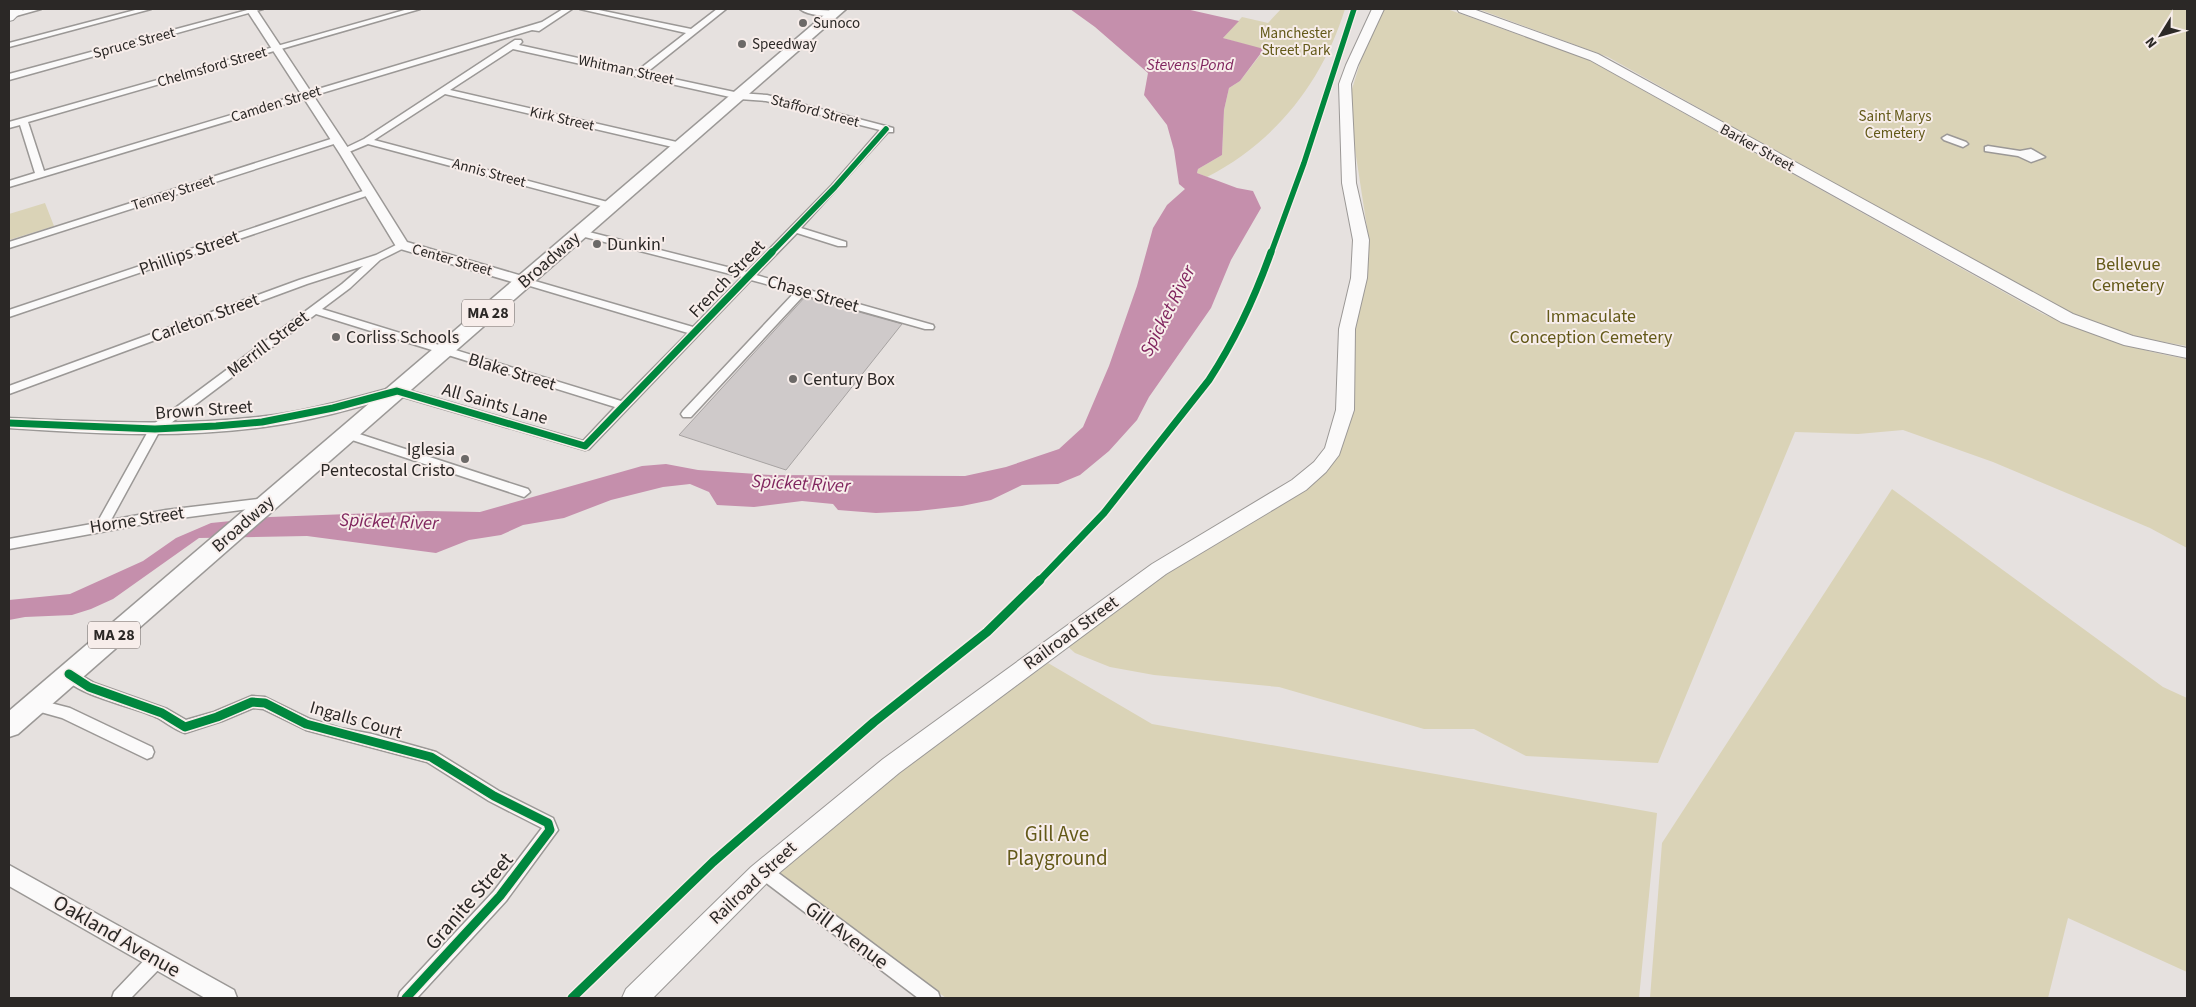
<svg xmlns="http://www.w3.org/2000/svg" width="2196" height="1007" font-family="'Source Sans 3',sans-serif">
  <style>
    .green { fill: #dad3b7 }
    .water { fill: #c58fac }
    .building { fill: #cfcaca; stroke: #a7a3a2 }
    .lines { fill: none; stroke-linecap: round; stroke-linejoin: round }
    .minor-casing { stroke: #9b9896; stroke-width: 3 }
    .tertiary-casing { stroke: #9b9896; stroke-width: 3 }
    .secondary-casing { stroke: #9b9896; stroke-width: 2 }
    .primary-casing { stroke: #9b9896; stroke-width: 3 }
    .minor { fill: #fbfafa; fill-rule: evenodd }
    .tertiary { fill: #fbfafa; fill-rule: evenodd }
    .secondary { fill: #fbfafa; fill-rule: evenodd }
    .primary { fill: #fbfafa; fill-rule: evenodd }
    .cycleway-far2-casing { stroke: #f7edea; stroke-width: 8 }
    .cycleway-far1-casing { stroke: #f7edea; stroke-width: 10 }
    .cycleway-casing { stroke: #f7edea; stroke-width: 12 }
    .cycleway-far2 { stroke: #00873e; stroke-width: 5.5 }
    .cycleway-far1 { stroke: #00873e; stroke-width: 7 }
    .cycleway { stroke: #00873e; stroke-width: 9 }
    .poi-dot { fill: #6c6967; stroke: #f7edea; stroke-width: 2 }
    .labels { text-anchor: middle; dominant-baseline: central; stroke-width: 4; stroke-linejoin: round; paint-order: stroke }
    .far-poi-label { font-size: 15px; fill: #2b2826; stroke: #f7edea; text-anchor: start }
    .far-park-label { font-size: 15px; fill: #635918; stroke: #f7edea }
    .far-street-label { font-size: 15px; fill: #2b2826; stroke: #f7edea }
    .far-water-label { font-size: 16px; font-style: italic; fill: #81265f; stroke: #f7edea }
    .shield { fill: #f7edea; stroke: #686361; stroke-width: 1 }
    .shield-label { font-size: 16px; font-weight: bold; fill: #2b2826 }
    .poi-label { font-size: 18px; fill: #2b2826; stroke: #f7edea; text-anchor: start }
    .street-label { font-size: 18px; fill: #2b2826; stroke: #f7edea }
    .park-label { font-size: 18px; fill: #635918; stroke: #f7edea }
    .water-label { font-size: 19px; font-style: italic; fill: #81265f; stroke: #f7edea }
    .near-park-label { font-size: 21px; fill: #635918; stroke: #f7edea }
    .near-street-label { font-size: 21px; fill: #2b2826; stroke: #f7edea }
  </style>
  <rect width="100%" height="100%" fill="#e6e1df"/>
  <!-- green -->
  <path class="green" d="M1281,9H1345C1322,83 1275,142 1207,177L1197,173L1198,169L1222,155L1224,110L1229,88L1240,81L1264,50L1223,38L1242,17L1268,23Z
    M1381,9H1447L1587,59L2043,314C2090,334 2137,351 2187,359V548L2150,528L1993,462L1903,430L1858,434L1795,432L1658,763L1526,756L1474,729H1424L1279,687L1154,675L1110,667L1075,653L1066,645L1170,569L1319,479L1339,456L1353,410L1354,319L1365,280L1368,234L1352,130L1349,99L1360,63Z
    M1478,9H2187V346C2155,341 2124,335 2093,323C2070,315 2048,303 2027,292L1608,57Z
    M45,203L54,226L9,240V214Z
    M1892,489L2163,687L2187,698V972L2068,918L2048,998H1650L1662,843Z
    M1048,663L1152,724L1657,813L1639,998H946L776,873L884,782Z"/>
  <!-- water -->
  <path class="water" d="M1070,9H1186L1239,21L1223,38L1264,49L1240,81L1229,88L1224,110L1222,155L1198,169L1197,173L1237,188L1253,191L1261,208L1231,260L1211,308L1149,397L1137,420L1109,451L1080,475L1058,484L1022,485L991,500L962,506L918,511L876,513L838,510L833,504L802,501L754,507L717,505L709,492L690,484L663,487L611,500L564,518L523,525L501,535L469,540L436,553L307,536L199,538L113,599L91,609L72,615L25,617L9,620V600L70,594L143,561L176,538L211,523L270,517L427,511L480,512L642,466L666,464L698,470L771,475L965,476L1006,467L1059,449L1083,427L1109,366L1137,286L1153,228L1167,205L1185,189L1179,184L1174,150L1167,125L1144,95L1148,73L1095,27Z"/>
  <!-- building -->
  <path class="building" d="M805,297L902,324L786,470L679,435Z"/>
  <g class="lines">
    <defs>
      <path id="minor" d="M28,9H41L9,18V14Z
        M139,9H151L9,47V43Z
        M251,9H263L9,80V74Z
        M408,9H420L28,122L44,171L542,22L563,9H572L539,31L532,30L9,187V181L35,173L20,125L9,128V122Z
        M580,9H594L691,29L717,9H726L646,73L739,93L767,95L893,128V132H888L801,228L846,242V246H838L797,233L756,275L933,325L934,327L933,329H925L804,295L691,417H683L681,414L683,411L795,292L751,280L589,449L585,450L393,394L391,391L397,387L583,441L615,407L316,314L159,432L111,520L166,510L267,498L271,500L273,503L271,506L166,520L9,549V539L97,523L151,426L342,284L363,266L307,284L9,394V386L299,280L376,255L402,242L407,245L406,247L380,260L350,288L322,309L621,401L688,333L520,283V279H528L693,327L742,277L577,235V231L581,230L747,272L832,185L880,130L766,101L739,99L513,49L450,90L681,143L686,146L681,149L445,94L374,140L615,204V208L612,209L368,144L344,154L339,151L364,139L515,40H521L522,42L519,45L637,71L686,33Z
        M1947,135L1966,142L1968,144L1963,147L1944,140L1942,138Z
        M337,137L342,140L340,142L9,248V242Z
        M1988,146L2020,151L2031,149L2045,157L2031,162L2018,156L1985,151V147Z
        M369,189L372,190V194L9,317V310Z
        M347,430L528,489L530,492L524,497L343,437L341,434Z
        M69,668L94,683L167,709L186,720L214,712L252,696L265,697L310,719L340,728L372,734L436,752L499,791L553,818L558,830L506,901L417,998H398L400,992L494,891L542,828L489,801L427,762L306,730L263,709L253,708L222,721L185,733C175,730 167,723 158,718C136,707 72,695 62,674L64,670Z
        M35,699L70,708L152,747L154,752L152,757L147,759L62,718L30,709L28,705L30,701Z
        M763,863L769,866L938,992L940,998H918L757,876L755,871L757,866Z
        M157,951L163,953L165,959L163,965L131,998H112L114,992L151,953Z"/>
      <path id="tertiary" d="M246,9H256L352,154L407,242L529,278L531,281L529,284H519L397,248L340,154Z
        M800,9L839,11L840,13C833,19 807,15 800,9Z
        M397,386L402,387L404,391L402,395C361,406 320,419 277,425C189,439 97,434 9,428V418C98,422 187,427 275,415C316,409 357,397 397,386Z
        M9,865L234,990L237,998H205L9,886Z"/>
      <path id="secondary" d="M11,9H24L13,20L9,21V11Z
        M1372,9H1384L1358,65L1351,84L1356,183L1369,240L1367,278L1355,329L1354,410L1339,455L1326,472L1306,490L1166,574L899,773L767,883L653,998H622L626,989L751,867L883,759L1152,564L1292,480L1314,462L1325,448L1336,410L1339,329L1351,278L1353,240L1342,183L1339,84L1346,65Z
        M1457,9H1473L1598,54L2073,314L2133,336L2187,348V358L2124,345L2061,322L1590,60L1459,12Z"/>
      <path id="primary" d="M831,9H846L18,734L9,737V711Z"/>
    </defs>
    <!-- minor casing -->
    <use href="#minor" class="minor-casing"/>
    <!-- tertiary casing -->
    <use href="#tertiary" class="tertiary-casing"/>
    <!-- secondary casing -->
    <use href="#secondary" class="secondary-casing"/>
    <!-- primary casing -->
    <use href="#primary" class="primary-casing"/>
    <!-- minor -->
    <use href="#minor" class="minor"/>
    <!-- tertiary -->
    <use href="#tertiary" class="tertiary"/>
    <!-- secondary -->
    <use href="#secondary" class="secondary"/>
    <!-- primary -->
    <use href="#primary" class="primary"/>
    <defs>
      <path id="cycleway-far2" d="M771,253L835,187L886,129
        M1271,253L1304,163L1354,9"/>
      <path id="cycleway-far1" d="M9,423L155,429L216,426L262,422L333,408L397,391L585,446L772,252
        M1039,581L1104,513L1209,380C1235,340 1255,297 1271,252"/>
      <path id="cycleway" d="M69,674L89,687L162,713L185,727L217,717L252,702L265,703L306,724L431,757L494,796L548,823L550,830L500,896L406,998
        M572,998L713,862L874,722L987,632L1040,580"/>
    </defs>
    <!-- cycleway-far2 casing -->
    <use href="#cycleway-far2" class="cycleway-far2-casing"/>
    <!-- cycleway-far1 casing -->
    <use href="#cycleway-far1" class="cycleway-far1-casing"/>
    <!-- cycleway casing -->
    <use href="#cycleway" class="cycleway-casing"/>
    <!-- cycleway-far2 -->
    <use href="#cycleway-far2" class="cycleway-far2"/>
    <!-- cycleway-far1 -->
    <use href="#cycleway-far1" class="cycleway-far1"/>
    <!-- cycleway -->
    <use href="#cycleway" class="cycleway"/>
  </g>
  <!-- markers -->
  <g class="poi-dot">
    <circle cx="803" cy="23" r="5"/>
    <circle cx="742" cy="44" r="5"/>
    <circle cx="597" cy="244" r="5"/>
    <circle cx="336" cy="337" r="5"/>
    <circle cx="793" cy="379" r="5"/>
    <circle cx="465" cy="459" r="5"/>
  </g>
  <g class="labels">
    <!-- far-poi labels -->
    <g class="far-poi-label">
      <text x="813" y="23">Sunoco</text>
      <text x="752" y="44">Speedway</text>
    </g>
    <!-- far-park labels -->
    <g class="far-park-label">
      <text x="1296" y="33">Manchester<tspan x="1296" dy="17">Street Park</tspan></text>
      <text x="1895" y="116">Saint Marys<tspan x="1895" dy="17">Cemetery</tspan></text>
    </g>
    <!-- far-street labels -->
    <g class="far-street-label">
      <text transform="translate(134 43) rotate(-15)">Spruce Street</text>
      <text transform="translate(212 67) rotate(-16)">Chelmsford Street</text>
      <text transform="translate(626 70) rotate(12)">Whitman Street</text>
      <text transform="translate(276 104) rotate(-17)">Camden Street</text>
      <text transform="translate(815 111) rotate(15)">Stafford Street</text>
      <text transform="translate(562 119) rotate(13)">Kirk Street</text>
      <text transform="translate(1757 148) rotate(29)">Barker Street</text>
      <text transform="translate(489 173) rotate(15)">Annis Street</text>
      <text transform="translate(173 193) rotate(-18)">Tenney Street</text>
      <text transform="translate(452 260) rotate(16)">Center Street</text>
    </g>
    <!-- far-water labels -->
    <g class="far-water-label">
      <text x="1190" y="65">Stevens Pond</text>
    </g>
    <!-- shield labels -->
    <g class="shield">
      <rect x="462" y="299.5" width="52" height="27" rx="4"/>
      <rect x="88" y="621.5" width="52" height="27" rx="4"/>
    </g>
    <g class="shield-label">
      <text x="488" y="313">MA 28</text>
      <text x="114" y="635">MA 28</text>
    </g>
    <!-- poi labels -->
    <g class="poi-label">
      <text x="607" y="244">Dunkin'</text>
      <text x="346" y="337">Corliss Schools</text>
      <text x="803" y="379">Century Box</text>
      <text x="455" y="449" text-anchor="end">Iglesia<tspan x="455" dy="21">Pentecostal Cristo</tspan></text>
    </g>
    <!-- street labels -->
    <g class="street-label">
      <text transform="translate(189 253) rotate(-19)">Phillips Street</text>
      <text transform="translate(549 260) rotate(-41)">Broadway</text>
      <text transform="translate(727 279) rotate(-46)">French Street</text>
      <text transform="translate(813 294) rotate(16)">Chase Street</text>
      <text transform="translate(205 318) rotate(-20)">Carleton Street</text>
      <text transform="translate(268 344) rotate(-37)">Merrill Street</text>
      <text transform="translate(512 372) rotate(17)">Blake Street</text>
      <text transform="translate(495 404) rotate(16)">All Saints Lane</text>
      <text transform="translate(204 410) rotate(-4)">Brown Street</text>
      <text transform="translate(137 520) rotate(-9)">Horne Street</text>
      <text transform="translate(243 524) rotate(-41)">Broadway</text>
      <text transform="translate(1071 633) rotate(-36)">Railroad Street</text>
      <text transform="translate(356 720) rotate(16)">Ingalls Court</text>
      <text transform="translate(753 883) rotate(-43)">Railroad Street</text>
    </g>
    <!-- park labels -->
    <g class="park-label">
      <text x="2128" y="264">Bellevue<tspan x="2128" dy="21">Cemetery</tspan></text>
      <text x="1591" y="316">Immaculate<tspan x="1591" dy="21">Conception Cemetery</tspan></text>
    </g>
    <!-- water labels -->
    <g class="water-label">
      <text transform="translate(1168 311) rotate(-63)">Spicket River</text>
      <text transform="translate(801 484) rotate(3)">Spicket River</text>
      <text transform="translate(389 522) rotate(2)">Spicket River</text>
    </g>
    <!-- near-park labels -->
    <g class="near-park-label">
      <text x="1057" y="834">Gill Ave<tspan x="1057" dy="24">Playground</tspan></text>
    </g>
    <!-- near-street labels -->
    <g class="near-street-label">
      <text transform="translate(469 901) rotate(-49)">Granite Street</text>
      <text transform="translate(847 935) rotate(37)">Gill Avenue</text>
      <text transform="translate(117 936) rotate(30)">Oakland Avenue</text>
    </g>
  </g>
  <!-- border -->
  <rect width="2196" height="1007" fill="none" stroke="#2b2826" stroke-width="20"/>
  <!-- north arrow -->
  <g transform="translate(2161 35) rotate(233)" stroke="#f7edea" stroke-width="4" paint-order="stroke">
  <path d="M0-4L9 19L0 12L-9 19Z" fill="#2b2826"/>
  <text y="-8" font-size="14" font-weight="bold" text-anchor="middle" fill="#2b2826">N</text>
  </g>
</svg>
